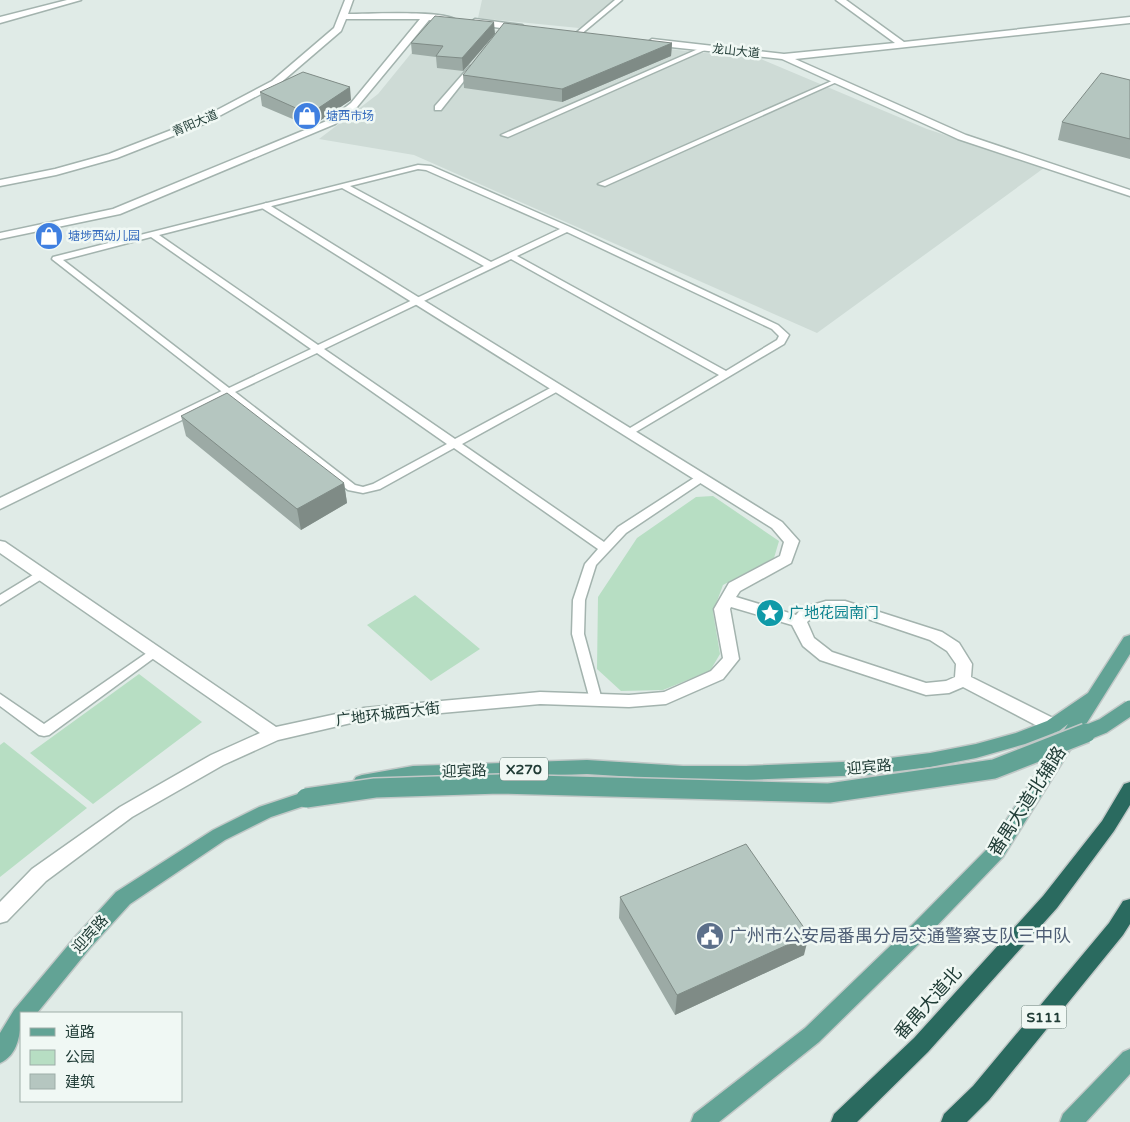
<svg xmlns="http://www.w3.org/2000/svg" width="1130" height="1122" font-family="'Varela Round','Noto Sans SC',sans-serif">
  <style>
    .built { fill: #cedbd6 }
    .green { fill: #b7dec3 }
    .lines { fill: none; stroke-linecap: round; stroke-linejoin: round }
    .lane-casing { stroke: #a3b3ae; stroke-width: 3 }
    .street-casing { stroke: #a3b3ae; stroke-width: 3 }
    .primary-casing { stroke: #c1c8c7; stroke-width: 3 }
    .highway-casing { stroke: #c1c8c7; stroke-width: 3 }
    .lane { fill: #fff; fill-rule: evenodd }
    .street { fill: #fff; fill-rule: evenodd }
    .primary { fill: #62a395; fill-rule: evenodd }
    .highway { fill: #2a6a5f; fill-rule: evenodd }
    .primary-bridge-far1-casing { stroke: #c1c8c7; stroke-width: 18; stroke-linecap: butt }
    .primary-bridge-casing { stroke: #c1c8c7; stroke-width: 22; stroke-linecap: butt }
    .primary-bridge-far1 { stroke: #62a395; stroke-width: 15 }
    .primary-bridge { stroke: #62a395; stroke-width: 19 }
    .wall { fill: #9caaa5 }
    .shaded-wall { fill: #7f8b86 }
    .building { fill: #b5c6c0; stroke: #7f8b86 }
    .labels { text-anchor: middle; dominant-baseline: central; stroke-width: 5; stroke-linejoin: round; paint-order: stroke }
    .far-street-label { font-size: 12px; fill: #203c36; stroke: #f0f8f4 }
    .far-shop-label { font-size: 12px; fill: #366cbe; stroke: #f0f8f4; text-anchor: start }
    .shield { fill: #f0f8f4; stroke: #5e746f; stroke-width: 1 }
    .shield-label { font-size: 14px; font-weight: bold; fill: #203c36 }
    .culture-label { font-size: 15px; fill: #0d838f; stroke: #f0f8f4; text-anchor: start }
    .street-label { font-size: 15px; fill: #203c36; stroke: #f0f8f4 }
    .near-street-label { font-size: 18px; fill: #203c36; stroke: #f0f8f4 }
    .near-service-label { font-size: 18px; fill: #4e5e75; stroke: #f0f8f4; text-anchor: start }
  </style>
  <rect width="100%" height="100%" fill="#e0ebe7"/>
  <!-- built -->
  <path class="built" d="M482,0H616L579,28L478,18Z
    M435,24L761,59L927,129L1044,168L817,333L414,155L319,139L378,94Z"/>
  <!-- green -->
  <path class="green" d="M713,496L779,541L774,558L723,585L713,612L720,654L710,671L663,690L621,691L597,669L598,597L637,538L696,497Z
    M415,595L480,649L431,681L367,625Z
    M139,674L202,722L93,804L30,753Z
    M4,742L87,808L0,877V745Z"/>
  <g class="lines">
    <defs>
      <path id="lane" d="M615,0H622L580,35H576V33Z
        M705,46L708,48L707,49L508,137L501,135Z
        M470,66L475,67L441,110H435V106Z
        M834,80L839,81L605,186L598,184Z
        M418,165L431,166L570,227L778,325L789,335L784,344L629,436L624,433L625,431L719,375L511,259L324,349L455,439L554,386H560L562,388L560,390L462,444L604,542L618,527L697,476H705L706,478L705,480L626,533L596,565L585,600L584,634L602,700L600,703H592L590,700L572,634L573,600L585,564L598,549L454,448L380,489L363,493L348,490L52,259L53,257ZM418,169L426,170L560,229L491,262L350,186ZM342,188L484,266L318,345L159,235ZM567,232L772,329L779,336L777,340L726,371L517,256ZM151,237L311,349L229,388L63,260ZM317,353L447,444L373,484L363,487L355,485L235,392Z
        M41,570L45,571L47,574L45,577L0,605V595Z
        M154,648L158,649L160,652L158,655L49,735L44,736L39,735L0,706V694L44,724Z"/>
      <path id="street" d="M67,0H81L0,23V17Z
        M345,0H353L348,14C368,14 444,10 456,20L452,23L429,20L357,107L335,124L120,214L0,239V233L113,209L329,120L351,103L420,19H346L341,31L278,85L206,123L117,158L56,175L0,186V180L55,169L109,154L200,119L272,81L334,28Z
        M836,0H846L904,42L1130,17V23L795,59L966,135L1130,190V196L958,139L782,59L652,45L648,42L652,39L784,54L895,43Z
        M475,19L522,25L526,28L522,31L472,24L471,22Z
        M266,203L782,522L799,541L791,563L740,591L736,597L796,615L802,608L826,601H845L942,632L959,643L972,664L971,677L1059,721L1061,726L1059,731L1053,733L1047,731L963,687L949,693L926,695L820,660L803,646L792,625L731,607L730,609L739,659L723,679L666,704L629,707L540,704L364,720L278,740L223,765L132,817L46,881L7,921L0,923V902L32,869L120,807L211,755L260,733L0,553V541L5,542L276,727L364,708L540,692L629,695L664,692L711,671L723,658L714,609L729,583L780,556L784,542L772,528L262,208L261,206ZM827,611H844L930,640L947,651L956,664L955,677L946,681L926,683L832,652L814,638L807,622L814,616Z
        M228,388L233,389L234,392L233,395L0,509V498Z"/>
      <path id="primary" d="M1130,635V654L1003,857L927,936L819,1042L719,1122H691L694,1114L805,1028L913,924L989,847L1068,724L1059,731L1025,744L976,758L930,767L866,775L746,780H683L587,774L413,780L362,789L356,787L353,782L356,777L362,775L413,766L587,760L683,766H746L866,761L930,753L976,744L1016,733L1047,721L1088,693L1124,637Z
        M316,788L322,790L325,795L322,800L271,817L225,840L130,904L90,948L37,1013H21C21,1031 19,1055 0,1063V1033L14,1010L76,936L116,892L213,830L259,807Z
        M1130,1049V1074L1086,1122H1060L1063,1114L1123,1052Z"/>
      <path id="highway" d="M1130,782V805L1114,831L1057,908L928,1052L857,1122H831L834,1114L914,1038L1043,896L1102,821L1124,784Z
        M1130,899V924L1123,935L989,1100L967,1122H941L944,1114L973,1086L1109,923L1123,901Z"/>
    </defs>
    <!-- lane casing -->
    <use href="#lane" class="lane-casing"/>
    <!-- street casing -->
    <use href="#street" class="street-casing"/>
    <!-- primary casing -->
    <use href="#primary" class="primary-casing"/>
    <!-- highway casing -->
    <use href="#highway" class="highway-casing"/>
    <!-- lane -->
    <use href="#lane" class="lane"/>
    <!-- street -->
    <use href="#street" class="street"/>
    <!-- primary -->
    <use href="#primary" class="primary"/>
    <!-- highway -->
    <use href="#highway" class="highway"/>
    <defs>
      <path id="primary-bridge-far1" d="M1083,734L1103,726L1130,708"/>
      <path id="primary-bridge" d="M306,798L375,788L500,784L829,793L994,769L1086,733"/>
    </defs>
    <!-- primary-bridge-far1 casing -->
    <use href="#primary-bridge-far1" class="primary-bridge-far1-casing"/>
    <!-- primary-bridge casing -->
    <use href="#primary-bridge" class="primary-bridge-casing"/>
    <!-- primary-bridge-far1 -->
    <use href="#primary-bridge-far1" class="primary-bridge-far1"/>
    <!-- primary-bridge -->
    <use href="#primary-bridge" class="primary-bridge"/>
  </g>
  <!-- wall -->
  <path class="wall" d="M495,34L463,71L437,68L436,57L412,54L411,43Z
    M672,43L671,56L562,102L464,88L463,75Z
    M1130,80V159L1058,140L1062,122Z
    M260,92L351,100L318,122L309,126L262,106Z
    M181,416L344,483L347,503L301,530L186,436Z
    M620,897L804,955L675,1015L619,918Z"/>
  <!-- shaded-wall -->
  <path class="shaded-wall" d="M494,22L495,34L463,71L462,58Z
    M672,43L671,56L562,102V89Z
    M350,87L351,100L318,122L309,126L307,113Z
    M344,483L347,503L301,530L297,509Z
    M809,935L804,955L675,1015L677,995Z"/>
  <!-- building -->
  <path class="building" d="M435,16L494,22L462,58L436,56L443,46L411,43Z
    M504,23L672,43L562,89L463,75Z
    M303,72L350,87L317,109L307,113L260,92Z
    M1101,73L1130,80V139L1062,122Z
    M227,393L344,483L297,509L181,416Z
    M746,844L809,935L677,995L620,897Z"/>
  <!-- icons -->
  <defs>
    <symbol id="shop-disc" viewBox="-11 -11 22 22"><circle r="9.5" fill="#3f7fe0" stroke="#f0f8f4"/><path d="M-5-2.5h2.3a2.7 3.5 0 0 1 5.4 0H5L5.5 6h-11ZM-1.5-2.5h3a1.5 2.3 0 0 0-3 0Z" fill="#fff"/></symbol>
    <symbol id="sight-disc" viewBox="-11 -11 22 22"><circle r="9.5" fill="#0f9aa8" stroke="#f0f8f4"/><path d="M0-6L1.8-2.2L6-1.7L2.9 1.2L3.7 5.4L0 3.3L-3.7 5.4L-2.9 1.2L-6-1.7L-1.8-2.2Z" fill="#fff"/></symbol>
    <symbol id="civic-disc" viewBox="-11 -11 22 22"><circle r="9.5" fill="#5c6f8a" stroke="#f0f8f4"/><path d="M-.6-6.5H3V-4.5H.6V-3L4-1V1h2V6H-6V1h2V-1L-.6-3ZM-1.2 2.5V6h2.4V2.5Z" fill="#fff"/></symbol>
  </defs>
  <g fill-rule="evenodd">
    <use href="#shop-disc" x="291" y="100" width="32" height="32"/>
    <use href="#shop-disc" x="33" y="220" width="32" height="32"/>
    <use href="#sight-disc" x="754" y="597" width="32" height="32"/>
    <use href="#civic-disc" x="694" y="920" width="32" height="32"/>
  </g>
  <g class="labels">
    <!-- far-street labels -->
    <g class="far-street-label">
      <text transform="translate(736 51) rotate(6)">龙山大道</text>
      <text transform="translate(195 123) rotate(-23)">青阳大道</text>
    </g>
    <!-- far-shop labels -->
    <g class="far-shop-label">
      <text x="326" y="116">塘西市场</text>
      <text x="68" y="236">塘埗西幼儿园</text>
    </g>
    <!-- shield labels -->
    <g class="shield">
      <rect x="500" y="757.5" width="48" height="23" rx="4"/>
      <rect x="1021.5" y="1005.5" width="45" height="23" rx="4"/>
    </g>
    <g class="shield-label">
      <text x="524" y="769">X270</text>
      <text x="1044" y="1017">S111</text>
    </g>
    <!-- culture labels -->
    <g class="culture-label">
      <text x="789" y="613">广地花园南门</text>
    </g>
    <!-- street labels -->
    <g class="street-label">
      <text transform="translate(388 714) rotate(-7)">广地环城西大街</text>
      <text transform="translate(869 767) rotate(-5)">迎宾路</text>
      <text transform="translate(464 771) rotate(-2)">迎宾路</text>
      <text transform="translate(90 934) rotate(-48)">迎宾路</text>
    </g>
    <!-- near-street labels -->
    <g class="near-street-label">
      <text transform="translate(1027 801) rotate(-57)">番禺大道北辅路</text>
      <text transform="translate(928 1003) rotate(-48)">番禺大道北</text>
    </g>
    <!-- near-service labels -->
    <g class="near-service-label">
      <text x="729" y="936">广州市公安局番禺分局交通警察支队三中队</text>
    </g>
  </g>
  <!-- legend -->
  <rect x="20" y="1012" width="162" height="90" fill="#f0f8f4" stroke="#9dada8"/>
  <rect x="30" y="1028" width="25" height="8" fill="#62a395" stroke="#9dada8"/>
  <text x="65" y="1037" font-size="15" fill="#203c36">道路</text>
  <rect x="30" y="1050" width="25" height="15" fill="#b7dec3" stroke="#9dada8"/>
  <text x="65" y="1062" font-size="15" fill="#203c36">公园</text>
  <rect x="30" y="1074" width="25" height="15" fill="#b5c6c0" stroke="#9dada8"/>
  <text x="65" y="1087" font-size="15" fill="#203c36">建筑</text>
</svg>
